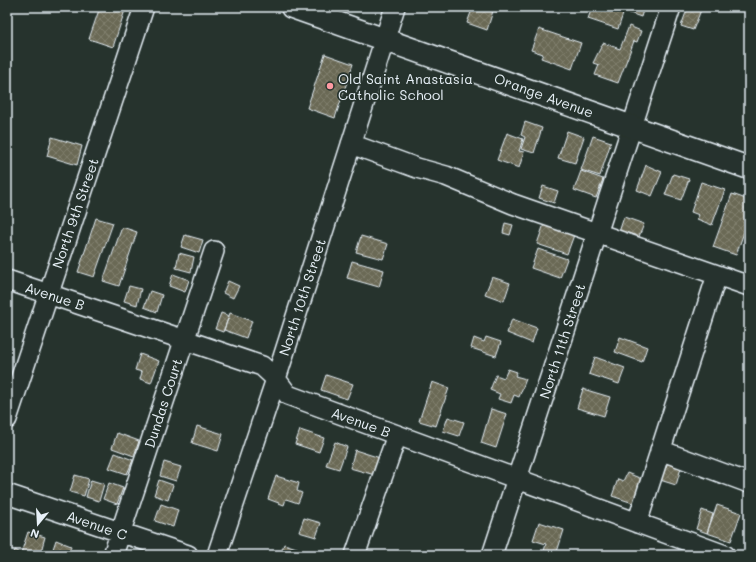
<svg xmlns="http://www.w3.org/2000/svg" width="756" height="562" font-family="Mali,sans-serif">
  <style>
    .building { fill: url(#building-cross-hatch); stroke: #e8f1f8 }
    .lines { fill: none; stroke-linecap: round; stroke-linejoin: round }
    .minor-casing { stroke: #e8f1f8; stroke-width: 22 }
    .major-casing { stroke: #e8f1f8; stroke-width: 25 }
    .minor { stroke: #26332d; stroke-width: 19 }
    .major { stroke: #26332d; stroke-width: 22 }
    .poi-dot { fill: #ff9aa2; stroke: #26332d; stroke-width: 1.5 }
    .labels { text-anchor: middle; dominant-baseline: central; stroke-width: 3.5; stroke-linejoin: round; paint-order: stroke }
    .poi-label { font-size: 14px; fill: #e8f1f8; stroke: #26332d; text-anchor: start }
    .street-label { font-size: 14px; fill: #e8f1f8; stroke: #26332d }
  </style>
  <defs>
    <pattern id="building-cross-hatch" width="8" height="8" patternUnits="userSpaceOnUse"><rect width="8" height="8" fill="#6b6954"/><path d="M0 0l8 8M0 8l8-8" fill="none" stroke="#807f6d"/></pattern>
  </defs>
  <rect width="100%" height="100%" fill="#26332d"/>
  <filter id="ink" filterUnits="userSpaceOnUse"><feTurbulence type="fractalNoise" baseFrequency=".025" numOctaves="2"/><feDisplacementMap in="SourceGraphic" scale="8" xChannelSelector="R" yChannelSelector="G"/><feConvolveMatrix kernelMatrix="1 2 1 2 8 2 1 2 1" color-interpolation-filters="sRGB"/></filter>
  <g filter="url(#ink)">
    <!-- building -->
    <path class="building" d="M100,7H126L113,47L89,39Z
      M473,7H500L498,12L493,11L487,30L467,23Z
      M592,7H611L624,11L618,29L588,19Z
      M629,7H644L641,17L627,12Z
      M688,7L701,10L693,30L681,26Z
      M629,26L641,31L637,42L634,41L618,83L595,75L599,65L593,63L603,43L620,49Z
      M539,29L581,43L572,69L541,58L543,54L531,50Z
      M325,54L353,64L335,118L307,108Z
      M525,122L542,128L534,153L521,149L525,137L521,135Z
      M567,131L584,137L575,163L558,158Z
      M507,133L523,139L519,151L524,152L519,168L497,160Z
      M593,136L611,142L600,176L581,170Z
      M52,137L82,146L77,165L47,156Z
      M646,165L662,172L652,196L637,190Z
      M581,171L603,179L596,198L574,190Z
      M673,174L689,179L681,200L665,195Z
      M701,182L725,190L712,225L697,219L699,215L691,212Z
      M543,186L558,191L554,203L539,198Z
      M732,194L749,200V218L736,255L713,247Z
      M624,217L644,224L638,239L619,232Z
      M96,218L113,223L94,277L78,272Z
      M505,223L513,225L510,235L503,233Z
      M544,224L574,235L567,254L537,244Z
      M122,227L137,232L119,286L103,281Z
      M185,235L203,240L199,253L181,247Z
      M361,236L388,244L383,259L356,252Z
      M538,249L567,259L560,278L531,268Z
      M179,253L194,257L191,272L176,268Z
      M352,261L384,270L379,287L347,278Z
      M173,274L189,280L185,292L169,286Z
      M492,277L510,283L504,301L485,294Z
      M228,281L239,286L233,298L223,293Z
      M129,286L141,289L137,305L124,301Z
      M150,291L162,295L157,312L144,307Z
      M221,313L229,316L223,332L215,329Z
      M230,313L252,321L246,338L224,330Z
      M512,319L537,328L532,343L507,333Z
      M486,337L501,342L496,356L471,348L474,338L484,342Z
      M620,337L647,347L642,362L615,352Z
      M140,354L159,361L151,383L140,379L142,372L135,370Z
      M595,357L625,368L619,384L589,374Z
      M508,369L517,372L515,376L526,379L519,397L514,395L511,403L498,399L500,394L490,390L496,375L504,378Z
      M326,375L353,384L347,399L321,390Z
      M432,382L449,388L436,426L419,421Z
      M583,389L610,397L604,416L577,408Z
      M491,409L507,414L496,448L481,443Z
      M448,417L464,422L459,436L443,431Z
      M197,426L223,434L218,451L192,443Z
      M300,430L324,438L319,452L295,444Z
      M117,433L139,441L134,456L112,448Z
      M335,442L347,447L339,469L326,465Z
      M355,450L380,458L375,475L350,468Z
      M115,453L133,460L127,474L109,468Z
      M164,462L181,467L176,481L160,476Z
      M665,463L681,468L676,485L660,480Z
      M627,473L642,479L633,503L612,496L618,479L623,481Z
      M75,475L89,479L84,496L70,492Z
      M276,476L299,483L297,491L302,493L298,503L286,499L284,505L268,499Z
      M91,480L104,484L99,501L86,497Z
      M159,480L173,485L168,500L154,495Z
      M109,483L123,488L117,504L103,499Z
      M161,504L178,510L173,527L155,521Z
      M717,505L741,513L731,541L707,533Z
      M702,510L713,514L707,533L696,529Z
      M304,518L321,523L316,537L299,532Z
      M539,522L564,530L556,555L544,551L546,544L533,540Z
      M28,532L45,537L40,555H13L15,550L21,553Z
      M56,540L71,546L68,555H51Z
      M284,544L316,554V555H280Z
      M7,548L11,549L9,555H7Z"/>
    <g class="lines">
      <defs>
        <path id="minor" d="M351,144L417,168L446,176L513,204L749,286
          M7,280L262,366L276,379L288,395L725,555
          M7,419L144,7
          M660,450L749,483
          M7,494L188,555
          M637,523L717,275
          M113,555L214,251
          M217,555L276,379L395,7
          M355,555L397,435
          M492,555L671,7"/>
        <path id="major" d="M292,7L749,168"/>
      </defs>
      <!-- minor casing -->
      <use href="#minor" class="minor-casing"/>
      <!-- major casing -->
      <use href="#major" class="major-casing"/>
      <!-- minor -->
      <use href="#minor" class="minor"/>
      <!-- major -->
      <use href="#major" class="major"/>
    </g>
  </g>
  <!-- markers -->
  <circle class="poi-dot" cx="330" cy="86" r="4"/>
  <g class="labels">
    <!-- poi labels -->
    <g class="poi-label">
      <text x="338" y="78">Old Saint Anastasia<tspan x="338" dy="16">Catholic School</tspan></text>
    </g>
    <!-- street labels -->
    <g class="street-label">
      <text transform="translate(544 95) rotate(20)">Orange Avenue</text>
      <text transform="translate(75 213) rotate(-71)">North 9th Street</text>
      <text transform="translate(55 296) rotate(18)">Avenue B</text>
      <text transform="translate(302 297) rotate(-72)">North 10th Street</text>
      <text transform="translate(562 341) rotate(-72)">North 11th Street</text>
      <text transform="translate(163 403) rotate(-72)">Dundas Court</text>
      <text transform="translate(361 422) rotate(20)">Avenue B</text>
      <text transform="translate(97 525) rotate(19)">Avenue C</text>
    </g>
  </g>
  <!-- margin -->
  <rect width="756" height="562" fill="none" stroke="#26332d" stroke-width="24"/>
  <rect x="12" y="12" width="732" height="538" fill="none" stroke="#e8f1f8" stroke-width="1.5" filter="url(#ink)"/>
  <!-- north arrow -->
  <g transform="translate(38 524) rotate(198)" stroke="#26332d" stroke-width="3" paint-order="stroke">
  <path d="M0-3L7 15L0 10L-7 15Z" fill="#e8f1f8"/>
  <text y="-6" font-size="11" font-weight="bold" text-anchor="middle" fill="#e8f1f8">N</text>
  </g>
</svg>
